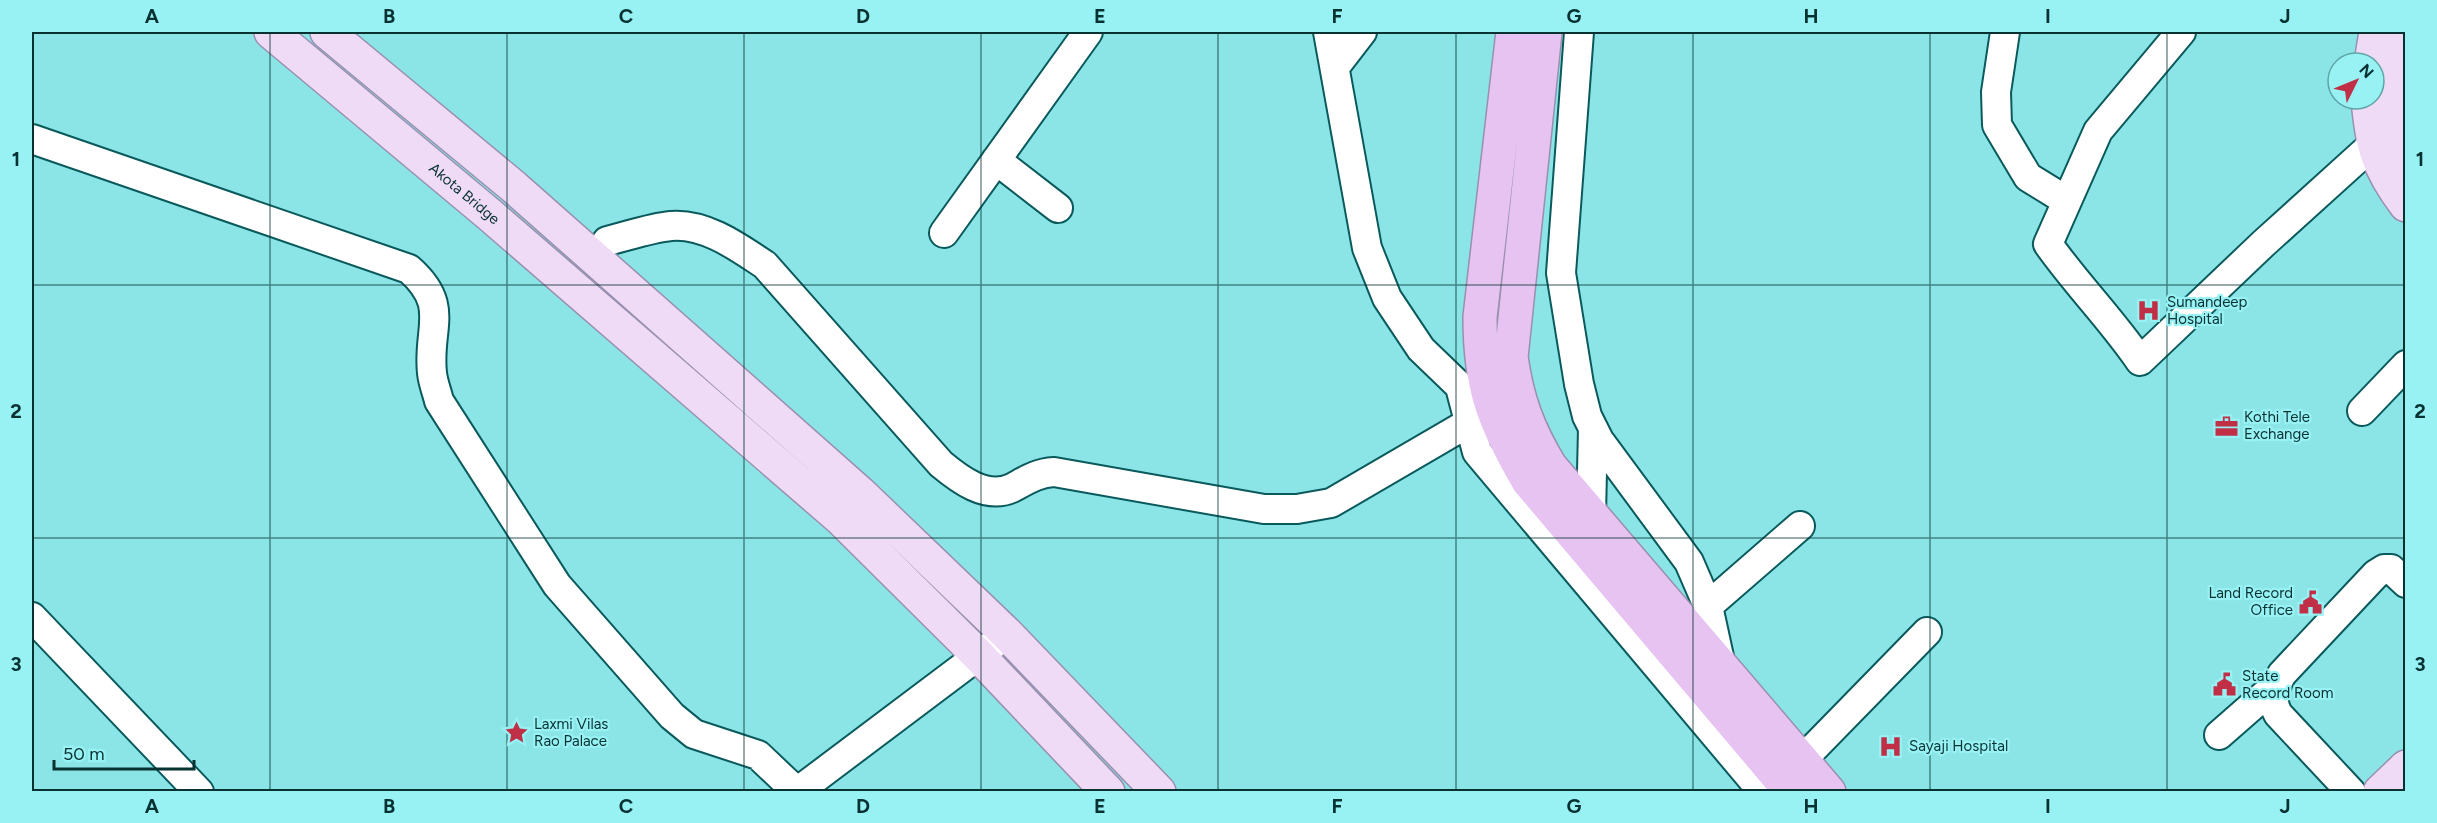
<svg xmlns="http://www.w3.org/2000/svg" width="2437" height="823" font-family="Figtree,sans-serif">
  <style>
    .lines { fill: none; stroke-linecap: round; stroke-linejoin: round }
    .minor-casing { stroke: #0a5a5c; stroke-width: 32 }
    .major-casing { stroke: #9890ae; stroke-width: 36 }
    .highway-casing { stroke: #9890ae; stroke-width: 36 }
    .minor { stroke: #fff; stroke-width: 28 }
    .major { stroke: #f0dbf7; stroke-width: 33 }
    .highway { stroke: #e6c3f1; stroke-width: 33 }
    .grid { fill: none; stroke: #083132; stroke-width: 1.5; stroke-opacity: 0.55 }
    .labels { text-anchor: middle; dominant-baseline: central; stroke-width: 4.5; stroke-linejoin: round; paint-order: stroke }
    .street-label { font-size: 15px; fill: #083132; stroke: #98f2f4 }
    .poi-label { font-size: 15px; fill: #083132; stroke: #98f2f4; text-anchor: start }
    .neatline { fill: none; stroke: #083132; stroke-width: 2 }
    .grid-label { font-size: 20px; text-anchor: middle; font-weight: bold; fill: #083132 }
  </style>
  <rect width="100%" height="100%" fill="#8be5e7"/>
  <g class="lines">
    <defs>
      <path id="minor" d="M1328,32L1367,248L1387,298L1421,349L1474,400
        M1579,32L1561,273L1579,384L1587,416L1599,440L1689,562L1708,606L1721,666
        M2005,32L1996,92L1997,125L2028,177L2067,201
        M2181,32L2098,131L2048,244C2077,285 2112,320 2140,361L2264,243L2390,129
        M1335,67L1362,32
        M32,139L409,269C451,306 427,328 432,373C433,383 437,392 439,401L557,585L672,716L694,734L758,755L797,792L1007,634
        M996,160L1058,208
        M944,233L1088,32
        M607,241C628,236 650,228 671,226C705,223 738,247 765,265L941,464C959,479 986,500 1012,488C1027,480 1037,473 1054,472L1264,509H1297L1331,503L1470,422
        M1460,387L1477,452L1763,792
        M2362,411L2406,365
        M1591,515L1593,428
        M1708,606L1800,526
        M32,617L199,792
        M2219,735L2275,686
        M1802,760L1927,632
        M2351,792L2278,714C2270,699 2274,688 2282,674L2376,574L2384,569H2391L2406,583"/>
      <g id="major">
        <path id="s1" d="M271,32L490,215L841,519L979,656L1108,792"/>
        <path d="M327,32L514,187L860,493L1007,634L1159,792"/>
        <path d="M2402,32L2395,65L2394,126L2406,165"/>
        <path d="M2371,63L2376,32"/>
        <path d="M2368,99C2372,145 2377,167 2406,205"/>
        <path d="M2380,792L2406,767"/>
      </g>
      <path id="highway" d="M1513,32L1480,317C1480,387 1493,421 1528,481L1791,792
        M1545,32L1511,357C1517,400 1528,429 1550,466L1829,792"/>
    </defs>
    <!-- minor casing -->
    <use href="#minor" class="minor-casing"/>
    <!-- major casing -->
    <use href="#major" class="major-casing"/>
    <!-- highway casing -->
    <use href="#highway" class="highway-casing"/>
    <!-- minor -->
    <use href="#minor" class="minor"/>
    <!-- major -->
    <use href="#major" class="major"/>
    <!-- highway -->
    <use href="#highway" class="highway"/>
  </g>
  <!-- grid -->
  <path class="grid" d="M270,32V792M507,32V792M744,32V792M981,32V792M1218,32V792M1456,32V792M1693,32V792M1930,32V792M2167,32V792M32,285H2406M32,538H2406"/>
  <!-- icons -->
  <defs>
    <symbol id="hospital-bare" viewBox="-9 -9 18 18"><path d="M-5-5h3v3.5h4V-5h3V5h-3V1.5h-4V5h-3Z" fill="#c02f45" stroke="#98f2f4" stroke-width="2.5" paint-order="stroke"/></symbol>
    <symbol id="office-bare" viewBox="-9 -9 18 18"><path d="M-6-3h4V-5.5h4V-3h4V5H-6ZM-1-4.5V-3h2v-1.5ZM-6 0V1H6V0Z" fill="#c02f45" stroke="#98f2f4" stroke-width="2.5" paint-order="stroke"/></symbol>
    <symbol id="civic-bare" viewBox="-9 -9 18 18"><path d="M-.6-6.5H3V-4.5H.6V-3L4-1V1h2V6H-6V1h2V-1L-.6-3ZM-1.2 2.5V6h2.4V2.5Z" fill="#c02f45" stroke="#98f2f4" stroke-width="2.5" paint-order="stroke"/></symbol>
    <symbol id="sight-bare" viewBox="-9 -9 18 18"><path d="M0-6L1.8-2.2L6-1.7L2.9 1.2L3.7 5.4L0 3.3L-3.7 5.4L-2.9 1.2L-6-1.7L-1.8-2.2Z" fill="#c02f45" stroke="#98f2f4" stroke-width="2.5" paint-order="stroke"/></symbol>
  </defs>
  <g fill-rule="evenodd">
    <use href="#hospital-bare" x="2132" y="294" width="33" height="33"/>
    <use href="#office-bare" x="2210" y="410" width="33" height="33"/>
    <use href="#civic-bare" x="2294" y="586" width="33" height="33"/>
    <use href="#civic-bare" x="2208" y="668" width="33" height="33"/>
    <use href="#sight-bare" x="500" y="716" width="33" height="33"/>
    <use href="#hospital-bare" x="1874" y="730" width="33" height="33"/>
  </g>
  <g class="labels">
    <!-- street labels -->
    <g class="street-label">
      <text stroke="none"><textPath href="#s1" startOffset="252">Akota Bridge</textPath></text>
    </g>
    <!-- poi labels -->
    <g class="poi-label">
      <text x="2167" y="302">Sumandeep<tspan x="2167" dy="17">Hospital</tspan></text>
      <text x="2244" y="417">Kothi Tele<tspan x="2244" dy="17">Exchange</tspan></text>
      <text x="2293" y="593" text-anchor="end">Land Record<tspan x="2293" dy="17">Office</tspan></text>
      <text x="2242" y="676">State<tspan x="2242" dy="17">Record Room</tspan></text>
      <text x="534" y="724">Laxmi Vilas<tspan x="534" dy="17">Rao Palace</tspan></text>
      <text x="1909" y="746">Sayaji Hospital</text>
    </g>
  </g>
  <!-- border -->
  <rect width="2437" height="823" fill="none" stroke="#98f2f4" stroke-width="66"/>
  <!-- north arrow -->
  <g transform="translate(2356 81) rotate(47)"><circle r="28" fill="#98f2f4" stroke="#5ea5a6" stroke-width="1.5"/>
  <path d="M0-4.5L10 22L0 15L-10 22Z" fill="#c02f45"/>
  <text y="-9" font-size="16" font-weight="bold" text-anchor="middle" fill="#083132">N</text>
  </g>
  <!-- scale -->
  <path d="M54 760v9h140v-9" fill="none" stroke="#083132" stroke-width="3"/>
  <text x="63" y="760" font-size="18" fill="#083132" stroke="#98f2f4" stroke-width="4.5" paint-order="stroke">50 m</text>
  <rect x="33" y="33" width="2371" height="757" class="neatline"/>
  <g class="grid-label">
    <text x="152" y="23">A</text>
    <text x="389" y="23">B</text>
    <text x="626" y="23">C</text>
    <text x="863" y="23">D</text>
    <text x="1100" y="23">E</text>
    <text x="1337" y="23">F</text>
    <text x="1574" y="23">G</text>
    <text x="1811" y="23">H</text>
    <text x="2048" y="23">I</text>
    <text x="2285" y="23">J</text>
    <text x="16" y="166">1</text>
    <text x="2420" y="166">1</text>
    <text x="16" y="418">2</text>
    <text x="2420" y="418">2</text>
    <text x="16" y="671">3</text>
    <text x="2420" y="671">3</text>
    <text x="152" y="813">A</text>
    <text x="389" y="813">B</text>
    <text x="626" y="813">C</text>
    <text x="863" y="813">D</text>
    <text x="1100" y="813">E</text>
    <text x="1337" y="813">F</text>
    <text x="1574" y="813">G</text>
    <text x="1811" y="813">H</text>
    <text x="2048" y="813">I</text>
    <text x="2285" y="813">J</text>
  </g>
</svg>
